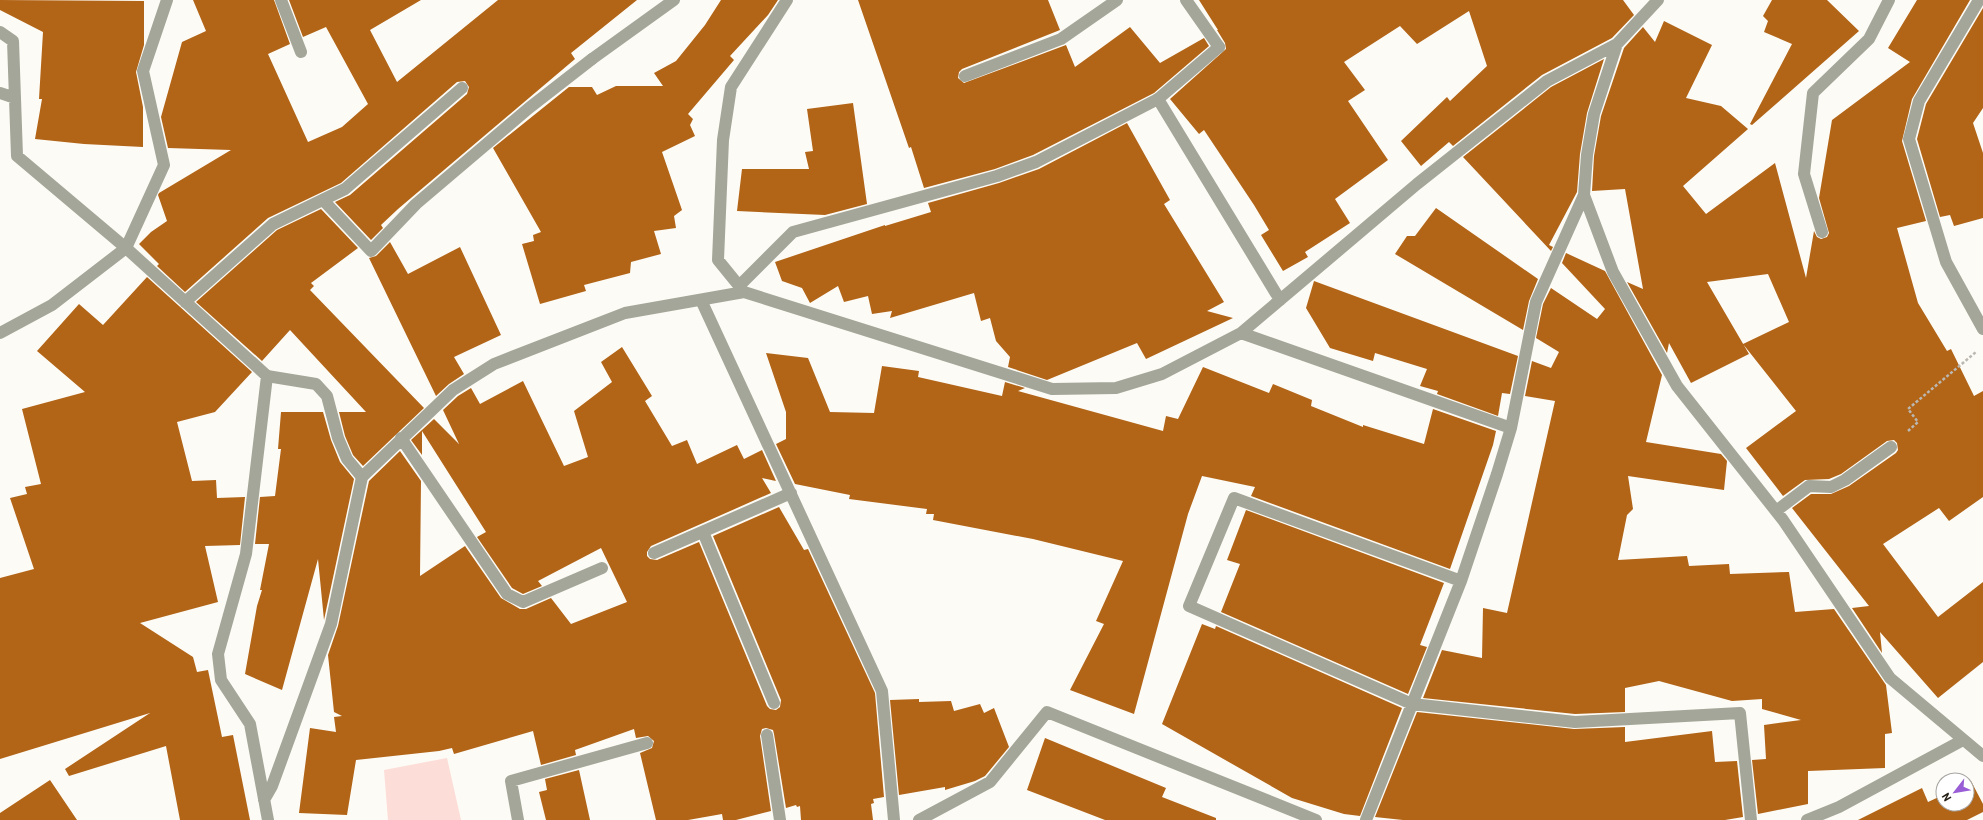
<svg xmlns="http://www.w3.org/2000/svg" width="1983" height="820" font-family="Barlow,sans-serif">
  <style>
    .green { fill: #fcddd8 }
    .building { fill: #b26417 }
    .lines { fill: none; stroke-linecap: round; stroke-linejoin: round }
    .path { stroke: #bbb8b1; stroke-width: 2.5; stroke-dasharray: 3 2; stroke-linecap: butt }
    .lane { stroke: #a4a699; stroke-width: 12 }
    .street { stroke: #a4a699; stroke-width: 12 }
  </style>
  <rect width="100%" height="100%" fill="#fdfbf5"/>
  <!-- green -->
  <path class="green" d="M447,758L461,820H388L384,770Z"/>
  <!-- building -->
  <path class="building" d="M0,0L144,1V45L136,72L143,107V147L84,144L35,139L42,99H39L43,32L0,10Z
    M193,0H274L290,44L268,54L308,142L342,127L368,104L326,27L303,37L289,0H421L370,30L397,82L498,0H637L571,53L575,59L398,209L381,225L383,228L371,240L335,202L350,195L467,94L469,87L465,81L457,82L341,183L268,218L185,292L157,266L159,264L139,244L151,232L167,221L158,195L159,193L231,150L168,148L161,117L182,42L206,31Z
    M721,0H778L768,15L730,56L734,60L688,114L693,119L690,125L695,136L662,152L682,210L674,216L676,228L654,231L661,254L631,262L630,273L584,285L586,291L540,304L522,244L534,241L533,235L541,232L493,148L569,87H592L597,95L616,86H663L654,73L676,61L705,25Z
    M858,0H1048L1060,30L962,69L959,72L958,78L964,83L1066,45L1075,67L1130,27L1160,63L1204,38L1209,46L1154,93L1033,155L995,169L924,188L911,147L909,148Z
    M1199,0H1623L1634,15L1612,38L1542,75L1453,146L1449,142L1421,166L1401,141L1447,97L1450,101L1487,66L1469,11L1417,44L1400,26L1344,62L1365,90L1348,101L1388,160L1335,199L1350,223L1305,252L1308,257L1283,271L1261,235L1269,230L1254,205L1204,130L1199,134L1170,99L1226,49L1225,43L1217,30H1218Z
    M1772,0H1827L1859,31L1752,125L1750,124L1792,44L1764,32L1768,21L1763,16Z
    M1917,0H1970L1912,99L1902,141L1926,221L1897,228L1918,303L1947,351L1951,349L1974,396L1983,391V497L1949,521L1939,508L1883,544L1938,617L1983,582V662L1938,698L1880,632L1882,653L1852,608L1869,606L1792,508L1811,494H1831L1849,486L1896,453L1898,450L1897,443L1894,440L1887,441L1841,474L1829,479L1805,480L1783,496L1746,448L1796,411L1743,344L1789,322L1768,274L1707,282L1749,354L1691,383L1669,343L1667,353L1627,282L1643,289L1625,189L1592,191L1594,156L1601,116L1624,48L1643,27L1655,42L1664,21L1712,45L1686,98L1721,106L1748,129L1683,186L1706,214L1775,163L1806,278L1814,231L1817,237L1821,239L1827,237L1829,233L1819,198L1832,120L1910,62L1888,48Z
    M1983,8V108L1973,123L1983,153V218L1954,226L1950,215L1940,217L1917,139L1926,104Z
    M1604,59L1587,113L1580,154L1577,192L1549,245L1553,247L1551,251L1463,157L1551,87Z
    M853,103L867,204L825,215L737,211L742,169H809L805,152L813,151L807,109Z
    M1127,123L1170,200L1164,204L1224,302L1207,311L1233,318L1146,359L1137,343L1047,380L1008,367L1010,357L996,341L990,318L981,321L974,293L890,318L892,311L872,314L868,296L844,302L838,286L810,303L802,288L782,281L775,262L885,225V226L931,212L928,203L999,183L1039,169Z
    M1436,208L1538,279L1529,301L1523,330L1395,254L1407,236H1415Z
    M321,209L358,248L311,283L314,286L310,290L424,408L363,466L353,455L345,436L339,412H366L290,330L262,361L196,302L277,230Z
    M390,242L408,274L460,247L501,335L454,357L464,374L449,384L436,396L369,258L376,256Z
    M1566,253L1605,271L1662,375L1646,442L1721,454L1727,461L1724,490L1628,476L1633,509L1627,515L1618,560L1687,556L1689,566L1729,564L1730,574L1789,572L1795,612L1834,609L1886,685L1892,733L1885,734V768L1808,771V804L1758,814L1752,760L1766,759L1764,725L1801,720L1762,709V699L1732,701L1659,681L1625,688V712L1575,714L1423,698L1442,650L1482,658L1483,608L1507,613L1555,401L1525,396L1532,361L1551,368L1559,352L1536,338L1543,304L1551,288L1597,319L1605,309L1562,263Z
    M147,277L252,372L215,412L177,422L192,481L216,480L217,498L245,497L240,545L205,546L218,602L140,623L193,657L197,672L208,670L222,737L233,735L250,820H180L166,746L69,776L65,769L150,713L0,759V578L34,569L10,498L27,494L25,487L41,484L22,409L85,392L37,351L79,304L103,325Z
    M1314,281L1518,356L1510,394L1502,393L1498,416L1437,394L1438,391L1420,386L1427,369L1375,353L1373,361L1330,348L1306,308Z
    M622,347L652,396L645,401L672,446L687,440L697,464L737,445L744,459L762,450L776,481L762,478L771,493L651,546L647,552V556L650,559L657,560L699,542L767,706L770,709L776,710L780,707L781,700L713,536L779,507L804,550L808,549L875,693L884,797L873,799L874,803L871,804L873,820H801L800,806L797,807L796,805L786,808L774,734L773,730L766,728L762,729L760,736L771,811L736,820H723L722,814L688,820H656L640,753L652,748L654,741L648,736L636,738L634,729L575,750L576,755L541,765L533,731L454,754L452,748L439,751L356,760L347,815L299,813L310,728L336,732L334,717L342,716L334,712L328,655L338,626L369,481L400,451L421,481L420,576L465,546L501,598L520,609H526L551,598L571,624L627,602L601,548L538,581L542,586L523,594L512,588L477,537L486,532L422,431V455L411,440L434,419L459,444L443,410L458,396L471,388L480,404L523,381L564,466L588,457L574,411L612,382L601,362Z
    M766,353L808,358L830,412L874,413L882,366L919,371L918,377L1002,396L1005,382L1025,388L1018,391L1163,431L1166,416L1178,419L1203,367L1269,393L1273,384L1312,400L1311,406L1363,427V425L1424,444L1433,409L1496,431L1493,445L1450,569L1251,496L1255,487L1202,476L1188,514L1134,714L1070,690L1104,624L1096,621L1123,561L1033,539L933,520L934,514H926L927,509L849,499L850,495L795,484L776,444L786,439V412Z
    M281,412H323L331,440L340,462L354,479L324,620L318,559L282,690L245,674L257,606L262,590H260L269,544H255L260,497L275,496L281,449H278Z
    M1246,510L1444,583L1420,645L1427,647L1408,694L1221,612L1240,564L1227,560Z
    M1202,624L1215,629L1216,626L1402,708L1360,816L1344,814L1292,798L1162,724Z
    M919,699V702L951,701L954,711L980,704L984,713L994,708L1009,747L985,776L975,781L945,790V787L899,795L890,700Z
    M1417,712L1574,729L1625,727V742L1712,731L1715,762L1737,761L1743,817L1725,820H1403L1375,817Z
    M1045,738L1166,788L1162,797L1216,818V820H1105L1027,790Z
    M579,770L590,820H546L539,792L547,790L545,779Z
    M50,780L77,820H0V813Z
    M1971,781L1983,804V812L1967,820H1858L1922,788L1928,802L1943,795V804H1967V783Z"/>
  <g class="lines">
    <!-- path -->
    <path class="path" d="M1908,431L1918,422L1908,409L1976,352"/>
    <!-- lane -->
    <path class="lane" d="M323,200L371,251L416,204L529,108L592,59
      M1822,232L1804,174L1813,93L1869,39L1889,0
      M739,286L793,232L997,176L1036,162L1158,99L1219,47
      M701,300L882,691L894,820
      M0,333L52,305L126,248L164,165L143,71L167,0
      M267,376L316,384L327,396L338,438L347,459L362,477
      M703,532L774,703
      M654,553L791,493
      M518,820L511,781L647,743"/>
    <!-- street -->
    <path class="street" d="M281,0L301,52
      M1186,0L1219,47
      M1979,0L1919,101L1909,139L1946,262L1983,329
      M0,32L13,41L17,156L126,248L267,376L246,554L218,654L221,680L250,724L268,820
      M592,59L674,0
      M965,76L1061,39L1117,0
      M0,93L15,98
      M1158,99L1280,300
      M1584,195L1613,272L1677,386L1783,520L1890,678L1983,756
      M744,292L718,260L723,140L731,87L787,0
      M185,302L273,224L345,189L462,88
      M1241,333L1417,184L1547,81L1617,44L1658,0
      M401,438L507,594L523,602L602,568
      M1776,511L1809,486L1831,487L1845,480L1891,447
      M1461,581L1234,498L1189,606L1412,704L1575,722L1740,713L1751,820
      M767,735L780,820
      M264,800L272,786L331,624L362,477L453,390L494,364L625,313L744,292L1052,389L1116,388L1162,374L1241,333L1511,428
      M919,820L990,782L1047,712L1316,820
      M1366,820L1461,581L1497,474L1511,428L1536,302L1584,195L1587,155L1594,114L1617,44
      M1807,820L1839,807L1963,740"/>
  </g>
  <!-- north arrow -->
  <g transform="translate(1955 792) rotate(239)"><circle r="19" fill="#ffffff" stroke="#a7a5a1"/>
  <path d="M0-3L7 15L0 10L-7 15Z" fill="#995dd5"/>
  <text y="-6" font-size="11" font-weight="bold" text-anchor="middle" fill="#241f15">N</text>
  </g>
</svg>
